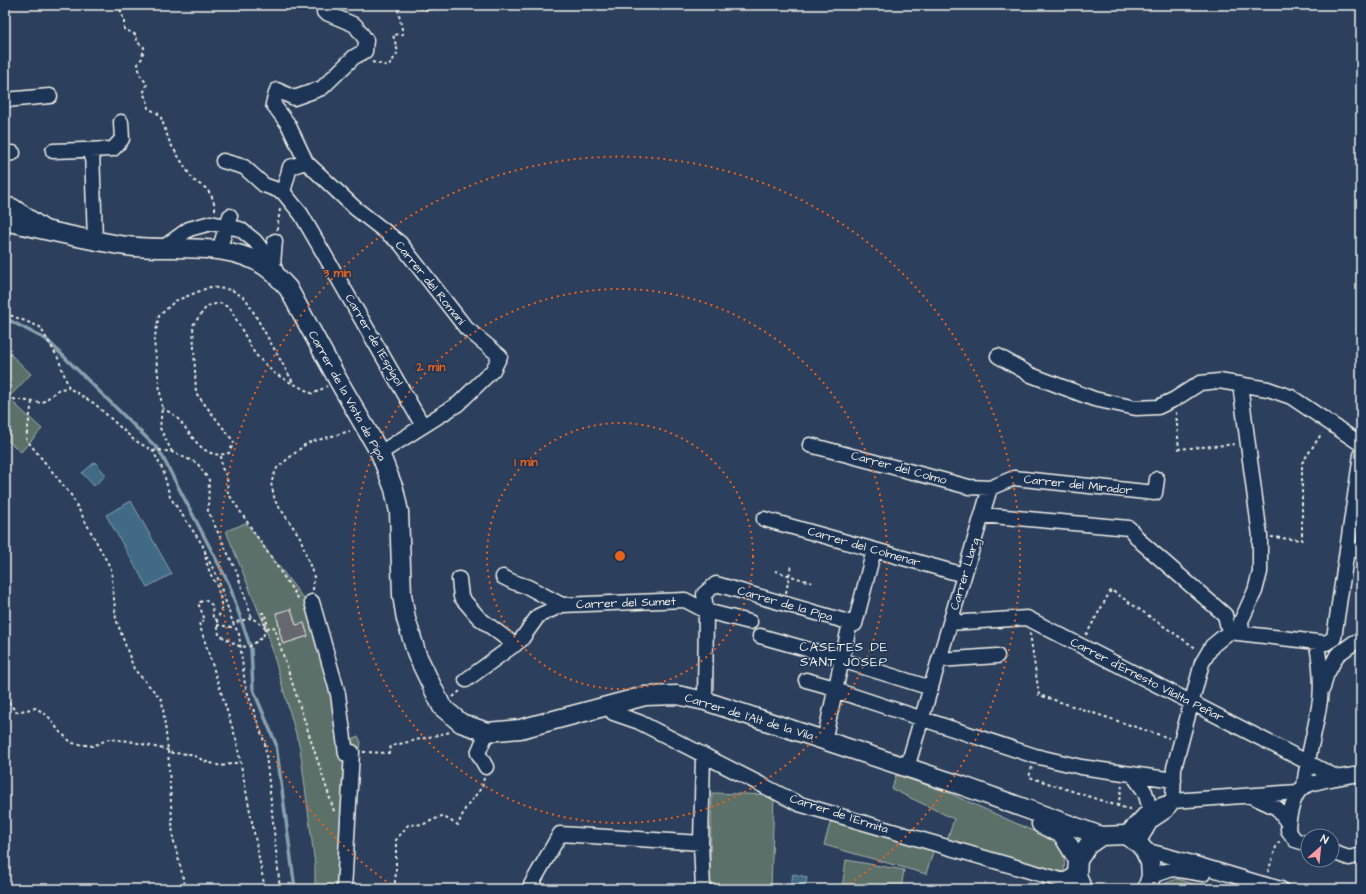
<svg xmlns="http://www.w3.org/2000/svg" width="1366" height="894" font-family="'Architects Daughter',sans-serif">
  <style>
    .green { fill: #5c706b; stroke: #a8b0aa }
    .water { fill: #406b86; stroke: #88a1ad }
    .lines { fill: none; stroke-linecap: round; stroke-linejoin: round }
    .stream { stroke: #88a1ad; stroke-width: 3.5 }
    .building { fill: #666770; stroke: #f4f1e8 }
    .minor-casing { stroke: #f4f1e8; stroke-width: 17 }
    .major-casing { stroke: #f4f1e8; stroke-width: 21 }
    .path { stroke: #f4f1e8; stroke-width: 2; stroke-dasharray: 3 3; stroke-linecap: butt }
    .minor { stroke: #1d3557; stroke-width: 14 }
    .major { stroke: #1d3557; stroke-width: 18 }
    .ring { fill: none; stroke: #e96117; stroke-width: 2; stroke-dasharray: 2 4 }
    .labels { text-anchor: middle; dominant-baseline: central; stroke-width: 3; stroke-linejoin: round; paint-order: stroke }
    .street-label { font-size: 12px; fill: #f4f1e8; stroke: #1d3557 }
    .neighbourhood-label { font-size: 13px; letter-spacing: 1px; fill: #f4f1e8; stroke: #1d3557 }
    .centre { fill: #e96117; stroke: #1d3557; stroke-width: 2 }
    .ring-label { font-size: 12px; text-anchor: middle; font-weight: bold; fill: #e96117; stroke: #1d3557; stroke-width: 3; stroke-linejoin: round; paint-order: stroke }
  </style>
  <rect width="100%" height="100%" fill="#2c3f5c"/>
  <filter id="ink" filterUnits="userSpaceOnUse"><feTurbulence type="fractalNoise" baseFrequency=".025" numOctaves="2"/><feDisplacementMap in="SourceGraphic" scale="8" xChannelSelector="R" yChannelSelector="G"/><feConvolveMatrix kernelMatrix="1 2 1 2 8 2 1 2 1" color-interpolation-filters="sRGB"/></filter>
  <g filter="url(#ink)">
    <!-- green -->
    <path class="green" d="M5,349L31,374L11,395L5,389Z
      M5,395L42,429L21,452L5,438Z
      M246,523L310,607L345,743L358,736L361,742L359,754L349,889H315V865L300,748L267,632L226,531Z
      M896,775L947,792L1055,841C1065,853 1065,858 1064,873L947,841L954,819L892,789Z
      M712,793L774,795L771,889H709Z
      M831,820L934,849L926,874L824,845Z
      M846,860L904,870L901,889H842Z
      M1177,879L1211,889H1160L1166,883Z"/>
    <!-- water -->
    <path class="water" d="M95,462L106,475L94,486L82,473Z
      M131,501L172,574L147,587L106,515Z
      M793,874L807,877L805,889H790Z"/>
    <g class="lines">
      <!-- stream -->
      <path class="stream" d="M5,318L47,340L159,450L229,584L251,649L253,689L276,744L295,889"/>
    </g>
    <!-- building -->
    <path class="building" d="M291,609L296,625L304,623L308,636L283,644L279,630H280L276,613Z"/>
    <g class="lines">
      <defs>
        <path id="minor" d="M324,12L355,25L366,40L365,51L354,57L322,88L294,98L277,90L273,104L288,124L306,162L355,208L400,243L466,328L500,356L493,370L458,404L380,453
          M5,100L50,96
          M92,150L95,241
          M53,151L113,149L122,139L121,122
          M5,154L13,153
          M223,161L244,167L264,185L283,192L301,214L423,426
          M283,192L290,167L306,162
          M5,205L13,206L44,227
          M164,247L189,229L211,223L240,229L255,241L273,264L277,274
          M219,250L230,216
          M273,264L275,241
          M998,356L1031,375L1060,386L1094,399L1136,408L1158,407L1175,399L1200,383L1219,381L1268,389L1291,397L1361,444
          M1240,384L1260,536V572L1255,591L1241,621L1242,633
          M810,445L969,487L990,488L1014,478L1155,493L1157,479
          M982,515L1129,528L1141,542L1225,615L1229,632L1326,643L1334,638L1361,455
          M764,519L964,575
          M1347,551L1361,549
          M503,577L513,582L528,587L562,605
          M459,579L461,597L479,618L515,645
          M312,602L338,694L346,754L352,752L344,889
          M950,623L1027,618L1336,777
          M760,636L842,659
          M841,660L931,688
          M939,660L997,656
          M466,680L521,640L538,616L562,605L685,600L706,611L750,622
          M806,680L835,688
          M1323,688L1326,676L1337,655L1355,642
          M835,690L1035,756L1081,767L1174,780
          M705,701L706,611L704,594L716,584L855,624L874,550
          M613,713L639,722L799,804L1064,881L1077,874
          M824,741L850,623
          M486,767L478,753L487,732
          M907,768L990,488
          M1133,775L1145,792L1150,809
          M1304,787C1307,757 1316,729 1320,700C1322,684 1320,657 1316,642
          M1251,796L1277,808L1288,823
          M1125,835L1150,809L1173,801L1298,792
          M1138,843L1151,821L1166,811L1173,801L1174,768L1202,663L1212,646L1229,632
          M1308,844L1295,840L1288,830C1288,820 1292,800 1299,791C1307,781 1348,776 1361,774
          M1144,850C1191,861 1235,877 1281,889
          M1332,852L1349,858L1361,855
          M1151,876L1173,869L1203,874
          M531,885L560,834L701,843
          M703,889L701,843L703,756"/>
        <path id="major" d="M5,221C46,230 86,240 127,246C171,252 228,240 266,267C275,273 281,281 288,288L338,380L380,453L394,489L399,512L402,595L406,619L417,655L442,707L461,723L487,732L520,729L645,696L677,695L705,701L963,786L1101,836
          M1041,824L1062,834L1078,860
          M1082,889L1077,874L1078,860L1088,845L1101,836L1125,835L1138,843L1144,850L1150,862L1151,876L1147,889"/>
      </defs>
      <!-- minor casing -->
      <use href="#minor" class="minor-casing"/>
      <!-- major casing -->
      <use href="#major" class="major-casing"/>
      <!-- path -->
      <path class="path" d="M111,5L112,7L120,8L124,21V29L136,35L137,42L144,47L142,58L138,64L140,75L147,84L143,94L147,99L148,108L160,115L170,143L193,180L207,189L212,197L215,206V211
        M408,5L431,11L433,5
        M372,62L389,66L398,52L393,35L403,34L397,5
        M277,230L280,209
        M5,313L40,327L58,358L69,388L95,404L134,440L153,451L163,470L170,497L202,544L209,561L217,576L233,623
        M13,399L42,403L59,389L69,388
        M32,402L26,439L71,495L111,569L116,619L134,669L162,700L168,750L173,838L186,889
        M162,408C167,411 174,414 178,419C193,435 202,461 229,453L234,442L196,393L193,325L207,306L220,303L230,308L255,354L274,373L293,384
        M1176,412L1179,449L1236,444
        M153,451L159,450L172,452L197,463L209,480L208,511L237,573L252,618L266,628L262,613H265L268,628L274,627L335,814
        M172,452L160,428L162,408L154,341L159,316L175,301L210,287L232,290L246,299L294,384L313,394L327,386
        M221,456L222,468L227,477L228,493L298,598L301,599
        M1271,537L1302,540V463L1322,433
        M205,551L206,561L210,573L217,586L221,600V611L217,620L213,618L212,605L205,600L198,603L205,620L199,623L236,739L265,889
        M775,571L813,583
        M313,590L314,577L300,537L275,501L271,483L277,468L307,443L350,431
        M786,593L791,565
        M251,618L233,623L239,634L245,685L265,744L280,889
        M217,620L219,635L239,646L248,647L252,645L263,637L266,628
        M217,625L231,627L234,624
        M1030,633L1039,695L1169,738
        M1086,635L1111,590L1197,649
        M5,697L16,712L36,708L48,716L59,731L72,743L93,746L109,739L129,741L168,750L172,753L190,754L207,762L221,766L240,762
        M453,697L460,691
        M363,752L389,753L391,746L450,732
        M1032,767L1029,777L1118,806L1133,810
        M1118,806L1122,786
        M1268,872L1277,844L1281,840
        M394,889L396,873V840L408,825L424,824L442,816L458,825L465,809L482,787L484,778"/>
      <!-- minor -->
      <use href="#minor" class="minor"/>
      <!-- major -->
      <use href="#major" class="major"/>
    </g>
  </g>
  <!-- distance rings -->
  <g class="ring">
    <circle cx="620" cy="556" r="133"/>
    <circle cx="620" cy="556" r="267"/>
    <path d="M396 888A400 400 0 1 1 844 888"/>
  </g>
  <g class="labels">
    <!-- street labels -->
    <g class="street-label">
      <text transform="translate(430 283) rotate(51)">Carrer del Romaní</text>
      <text transform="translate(374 340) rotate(60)">Carrer de l'Espígol</text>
      <text transform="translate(347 396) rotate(61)">Carrer de la Vista de Pipa</text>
      <text transform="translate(899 468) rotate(15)">Carrer del Colmo</text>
      <text transform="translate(1078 485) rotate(6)">Carrer del Mirador</text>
      <text transform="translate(864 547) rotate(16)">Carrer del Colmenar</text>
      <text transform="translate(965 574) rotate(-73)">Carrer Llarg</text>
      <text transform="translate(626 603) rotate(-2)">Carrer del Sumet</text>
      <text transform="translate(785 604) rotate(16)">Carrer de la Pipa</text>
      <text transform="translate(1147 680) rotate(27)">Carrer d'Ernesto Vilalta Peñar</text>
      <text transform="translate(749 717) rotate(17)">Carrer de l'Alt de la Vila</text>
      <text transform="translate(839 814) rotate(18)">Carrer de l'Ermita</text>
    </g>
    <!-- neighbourhood labels -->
    <g class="neighbourhood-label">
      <text x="844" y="647">CASETES DE<tspan x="844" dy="15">SANT JOSEP</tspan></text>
    </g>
  </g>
  <circle cx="620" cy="556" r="6" class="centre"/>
  <g class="ring-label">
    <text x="337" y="277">3 min</text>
    <text x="431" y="371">2 min</text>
    <text x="526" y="466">1 min</text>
  </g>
  <!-- margin -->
  <rect width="1366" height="894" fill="none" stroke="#1d3557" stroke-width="20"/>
  <rect x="10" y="10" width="1346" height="874" fill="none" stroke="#f4f1e8" stroke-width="1.5" filter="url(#ink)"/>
  <!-- north arrow -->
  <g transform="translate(1320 848) rotate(27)"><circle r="19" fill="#1d3557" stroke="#738091"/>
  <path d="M0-3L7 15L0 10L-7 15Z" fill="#ff9aa2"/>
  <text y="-6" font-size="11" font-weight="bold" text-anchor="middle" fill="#f4f1e8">N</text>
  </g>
</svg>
